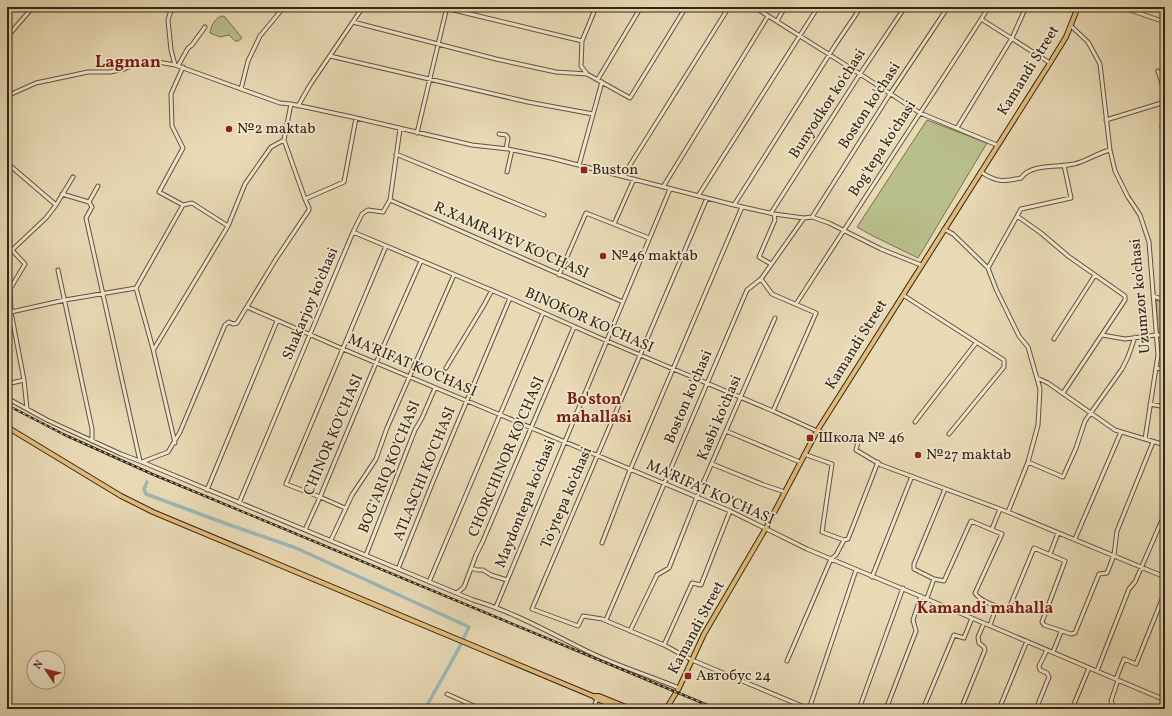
<svg xmlns="http://www.w3.org/2000/svg" width="1172" height="716" font-family="Vollkorn,serif">
  <style>
    .green { fill: #b8bf8c; stroke: #757252 }
    .lines { fill: none; stroke-linecap: round; stroke-linejoin: round }
    .canal { stroke: #9cb8b8; stroke-width: 3.5 }
    .minor-casing { stroke: #60533f; stroke-width: 5 }
    .major-casing { stroke: #322618; stroke-width: 6 }
    .minor { stroke: #f1e7cf; stroke-width: 3 }
    .major { stroke: #e4bd7a; stroke-width: 4 }
    .rail-casing { stroke: #322618; stroke-width: 2.5 }
    .rail { stroke: #f1e7cf; stroke-width: 1; stroke-dasharray: 3; stroke-linecap: butt }
    .poi-dot { fill: #8f2418; stroke: #f1e7cf; stroke-width: 1.5 }
    .labels { text-anchor: middle; dominant-baseline: central; stroke-width: 3.5; stroke-linejoin: round; paint-order: stroke }
    .street-label { font-size: 15px; fill: #322618; stroke: #f1e7cf }
    .poi-label { font-size: 15px; fill: #322618; stroke: #f1e7cf; text-anchor: start }
    .neighbourhood-label { font-size: 16px; font-weight: bold; fill: #7a1f14; stroke: #f1e7cf }
    .quarter-label { font-size: 17px; font-weight: bold; fill: #7a1f14; stroke: #f1e7cf }
  </style>
  <rect width="100%" height="100%" fill="#e9dab5"/>
  <filter id="stains"><feTurbulence type="fractalNoise" baseFrequency=".005" numOctaves="4"/><feColorMatrix values="0 0 0 0 .2 0 0 0 0 .09 0 0 0 0 .02 0 0 0 .5 -.17"/></filter>
  <radialGradient id="worn" r=".72"><stop offset=".6" stop-color="#630" stop-opacity="0"/><stop offset="1" stop-color="#630" stop-opacity=".3"/></radialGradient>
  <!-- green -->
  <path class="green" d="M223,16L225,17L242,38L238,41H235L229,35L220,37L210,33C211,26 215,17 223,16Z
    M927,120L987,143L918,258L871,235L857,227Z
    M1156,300L1165,303V332L1158,333Z"/>
  <g class="lines">
    <!-- canal -->
    <path class="canal" d="M147,482L144,489L146,494L227,524L296,548L469,627L458,650L425,709"/>
    <defs>
      <path id="minor" d="M172,7L168,20L171,50L175,65
        M441,7L582,41
        M596,7L582,41L581,66L587,74L630,98L686,7
        M754,7L860,74L920,113L997,145
        M1121,7L1165,22
        M981,19L1050,63
        M777,21L785,7
        M353,22L496,59L556,72L587,74
        M1071,26L1088,42L1100,64L1110,150L1115,171L1128,197L1140,215L1149,242L1158,355L1145,439
        M7,37L33,7
        M330,56L528,102L593,114
        M178,66L188,48L192,45L205,27
        M183,67L171,94L172,126L183,148L159,192L183,205L192,203L228,226
        M1158,71L1165,93
        M598,79L641,7
        M241,89L248,61L260,36L284,7
        M7,96L36,83L88,72H110L124,69L140,62H158L175,65L280,103L291,104L352,117L472,145L508,149L551,158L734,205L774,214L804,218L812,217L829,223L881,249L921,265
        M298,106L310,85L363,7
        M1106,120L1165,102
        M1165,125L1162,126L1165,136
        M957,128L1012,38L1026,7
        M417,133L447,7
        M499,134L506,135L508,138L506,149
        M396,154L544,215
        M7,163L56,205
        M579,165L602,82
        M507,172L512,150
        M981,172C996,182 1003,182 1021,178C1031,163 1058,168 1074,164C1087,161 1097,153 1110,150
        M623,176L729,7
        M98,186L89,202L92,207L86,218L140,461
        M663,187L768,16
        M62,194L89,202
        M698,196L818,7
        M707,198C649,335 590,472 532,609L578,626L583,616L602,619L664,645L692,660L809,709L856,570
        M305,199L344,182L356,118
        M390,200L623,302
        M734,205L836,44L861,7
        M771,213L860,74L905,7
        M1017,216L1041,233L1068,256L1125,296V300L1063,393
        M812,217L890,94L948,7
        M614,224L634,179
        M944,229L953,234L988,268L996,289L1019,336L1028,347L1040,389L1038,425L1028,462L1008,512
        M353,232L510,298L607,341L773,411L817,431L858,442L856,450L881,465L1008,512L1165,577
        M7,245L25,264L10,289L11,312L24,380L27,409
        M12,250L46,218L56,205L73,177
        M771,264L759,257L775,220L774,214
        M988,268L1021,209L1071,198L1064,165
        M58,270L92,429V441
        M559,275L586,213L649,238
        M761,279L772,294L816,313L773,411
        M903,295L1004,360V367L949,434
        M1153,296L1165,300
        M796,304L989,7
        M247,307L343,349L730,511L807,549L908,591L1165,700
        M11,312L65,300L136,288
        M1102,335L1125,339L1156,335H1165
        M1054,339L1095,275
        M154,349L228,226L245,184L271,147L284,140
        M446,368L484,305L492,290
        M1157,368L1165,370
        M1037,378L1048,383L1115,430L1165,445
        M7,384L24,380
        M7,398L47,420L121,454L142,462L473,600C514,612 550,633 589,652C618,666 650,676 679,688
        M1150,404L1165,407
        M915,422L976,343
        M726,431L800,462
        M175,443L153,349L136,288L183,205
        M804,454L832,464L822,532L844,540
        M142,462L168,452L180,432L225,325L229,322L233,324L237,323L276,259L309,210V208L305,199L284,140L291,104
        M1028,462L1063,477L1076,448L1085,421L1122,369L1128,357L1135,337
        M712,464L764,485L785,492
        M945,489L914,564V569L934,579L944,581L971,521L1002,534L975,593C981,602 996,606 1006,609L1010,606L1034,548L1065,561L1042,622L1044,625L1071,634L1075,633L1099,574L1107,573L1114,555L1117,531L1153,442
        M207,490L277,321
        M239,503L353,232L362,214L368,210L383,212L390,200L400,129
        M345,508L320,497L286,484L386,246
        M992,529L1000,509
        M305,530L320,497L376,363L421,261
        M1075,539L1121,432
        M331,540L352,495L376,459L387,428L454,275
        M602,543L630,470L742,207
        M1050,554L1058,533
        M366,555L415,430L422,418L435,388
        M471,568L477,570H483L491,575L507,580
        M398,569L434,479L510,298
        M872,577L912,476
        M429,582L543,313
        M457,593L464,587L476,555L482,543L574,327
        M927,598L934,579
        M496,607L670,189
        M606,620L747,290L761,279L804,218
        M990,625L997,606
        M630,631L657,575L669,568L697,497L775,318
        M664,645L692,583L701,585L730,511
        M1053,652L1061,632
        M787,661L831,559L836,555L844,540L848,539L878,462
        M1097,671L1129,589L1135,582L1165,513
        M1116,679L1124,659L1136,664L1165,592
        M447,694L481,709
        M1161,698L1165,687
        M593,709L597,699
        M859,709L903,588
        M886,709L916,631L913,620L921,596
        M923,709L954,635L964,638L972,618
        M961,709L985,650L984,647L979,643L978,637L984,623
        M999,709L1027,641
        M1036,709L1049,677L1047,673L1040,670L1039,666L1047,650
        M1072,709L1089,668
        M1114,709L1111,701L1118,680"/>
      <path id="major" d="M7,427L121,496L153,512L593,696L597,699L621,709
        M594,696H599L631,709
        M666,709L679,688L704,634L766,528L817,431L1050,63L1066,37L1078,7"/>
    </defs>
    <!-- minor casing -->
    <use href="#minor" class="minor-casing"/>
    <!-- major casing -->
    <use href="#major" class="major-casing"/>
    <!-- minor -->
    <use href="#minor" class="minor"/>
    <!-- major -->
    <use href="#major" class="major"/>
    <defs>
      <path id="rail" d="M7,405L65,435L152,474L717,709"/>
    </defs>
    <!-- rail casing -->
    <use href="#rail" class="rail-casing"/>
    <!-- rail -->
    <use href="#rail" class="rail"/>
  </g>
  <!-- markers -->
  <g class="poi-dot">
    <circle cx="229" cy="129" r="4"/>
    <rect x="580" y="166" width="8" height="8" rx="2"/>
    <circle cx="603" cy="256" r="4"/>
    <rect x="806" y="434" width="8" height="8" rx="2"/>
    <circle cx="918" cy="455" r="4"/>
    <rect x="684" y="672" width="8" height="8" rx="2"/>
  </g>
  <g class="labels">
    <!-- street labels -->
    <g class="street-label">
      <text transform="translate(1029 71) rotate(-58)">Kamandi Street</text>
      <text transform="translate(828 104) rotate(-57)">Bunyodkor ko'chasi</text>
      <text transform="translate(870 106) rotate(-57)">Boston ko'chasi</text>
      <text transform="translate(883 149) rotate(-57)">Bog'tepa ko'chasi</text>
      <text transform="translate(511 241) rotate(24)">R.XAMRAYEV KO'CHASI</text>
      <text transform="translate(1141 296) rotate(-95)">Uzumzor ko'chasi</text>
      <text transform="translate(311 304) rotate(-67)">Shakarjoy ko'chasi</text>
      <text transform="translate(589 321) rotate(24)">BINOKOR KO'CHASI</text>
      <text transform="translate(857 345) rotate(-58)">Kamandi Street</text>
      <text transform="translate(412 366) rotate(23)">MA'RIFAT KO'CHASI</text>
      <text transform="translate(689 397) rotate(-67)">Boston ko'chasi</text>
      <text transform="translate(720 418) rotate(-67)">Kasbi ko'chasi</text>
      <text transform="translate(334 435) rotate(-67)">CHINOR KO'CHASI</text>
      <text transform="translate(507 457) rotate(-67)">CHORCHINOR KO'CHASI</text>
      <text transform="translate(390 467) rotate(-68)">BOG'ARIQ KO'CHASI</text>
      <text transform="translate(425 474) rotate(-68)">ATLASCHI KO'CHASI</text>
      <text transform="translate(710 493) rotate(24)">MA'RIFAT KO'CHASI</text>
      <text transform="translate(567 498) rotate(-67)">To'ytepa ko'chasi</text>
      <text transform="translate(526 504) rotate(-68)">Maydontepa ko'chasi</text>
      <text transform="translate(697 628) rotate(-62)">Kamandi Street</text>
    </g>
    <!-- poi labels -->
    <g class="poi-label">
      <text x="237" y="129">№2 maktab</text>
      <text x="592" y="170">Buston</text>
      <text x="611" y="256">№46 maktab</text>
      <text x="818" y="438">Школа № 46</text>
      <text x="926" y="455">№27 maktab</text>
      <text x="696" y="676">Автобус 24</text>
    </g>
    <!-- neighbourhood labels -->
    <g class="neighbourhood-label">
      <text x="594" y="400">Bo'ston<tspan x="594" dy="18">mahallasi</tspan></text>
      <text x="985" y="609">Kamandi mahalla</text>
    </g>
    <!-- quarter labels -->
    <g class="quarter-label">
      <text x="128" y="62">Lagman</text>
    </g>
  </g>
  <!-- margin -->
  <rect width="1172" height="716" fill="none" stroke="#e9dab5" stroke-width="24"/>
  <rect x="8" y="8" width="1156" height="700" fill="none" stroke="#322618" stroke-width="2"/>
  <rect x="12" y="12" width="1148" height="692" fill="none" stroke="#322618"/>
  <!-- north arrow -->
  <g transform="translate(46 670) rotate(305)"><circle r="19" fill="#f1e7cf" stroke="#a59a86"/>
  <path d="M0-3L7 15L0 10L-7 15Z" fill="#8f2418"/>
  <text y="-6" font-size="11" font-weight="bold" text-anchor="middle" fill="#322618">N</text>
  </g>
  <rect width="100%" height="100%" filter="url(#stains)"/>
  <rect width="100%" height="100%" fill="url(#worn)"/>
</svg>
